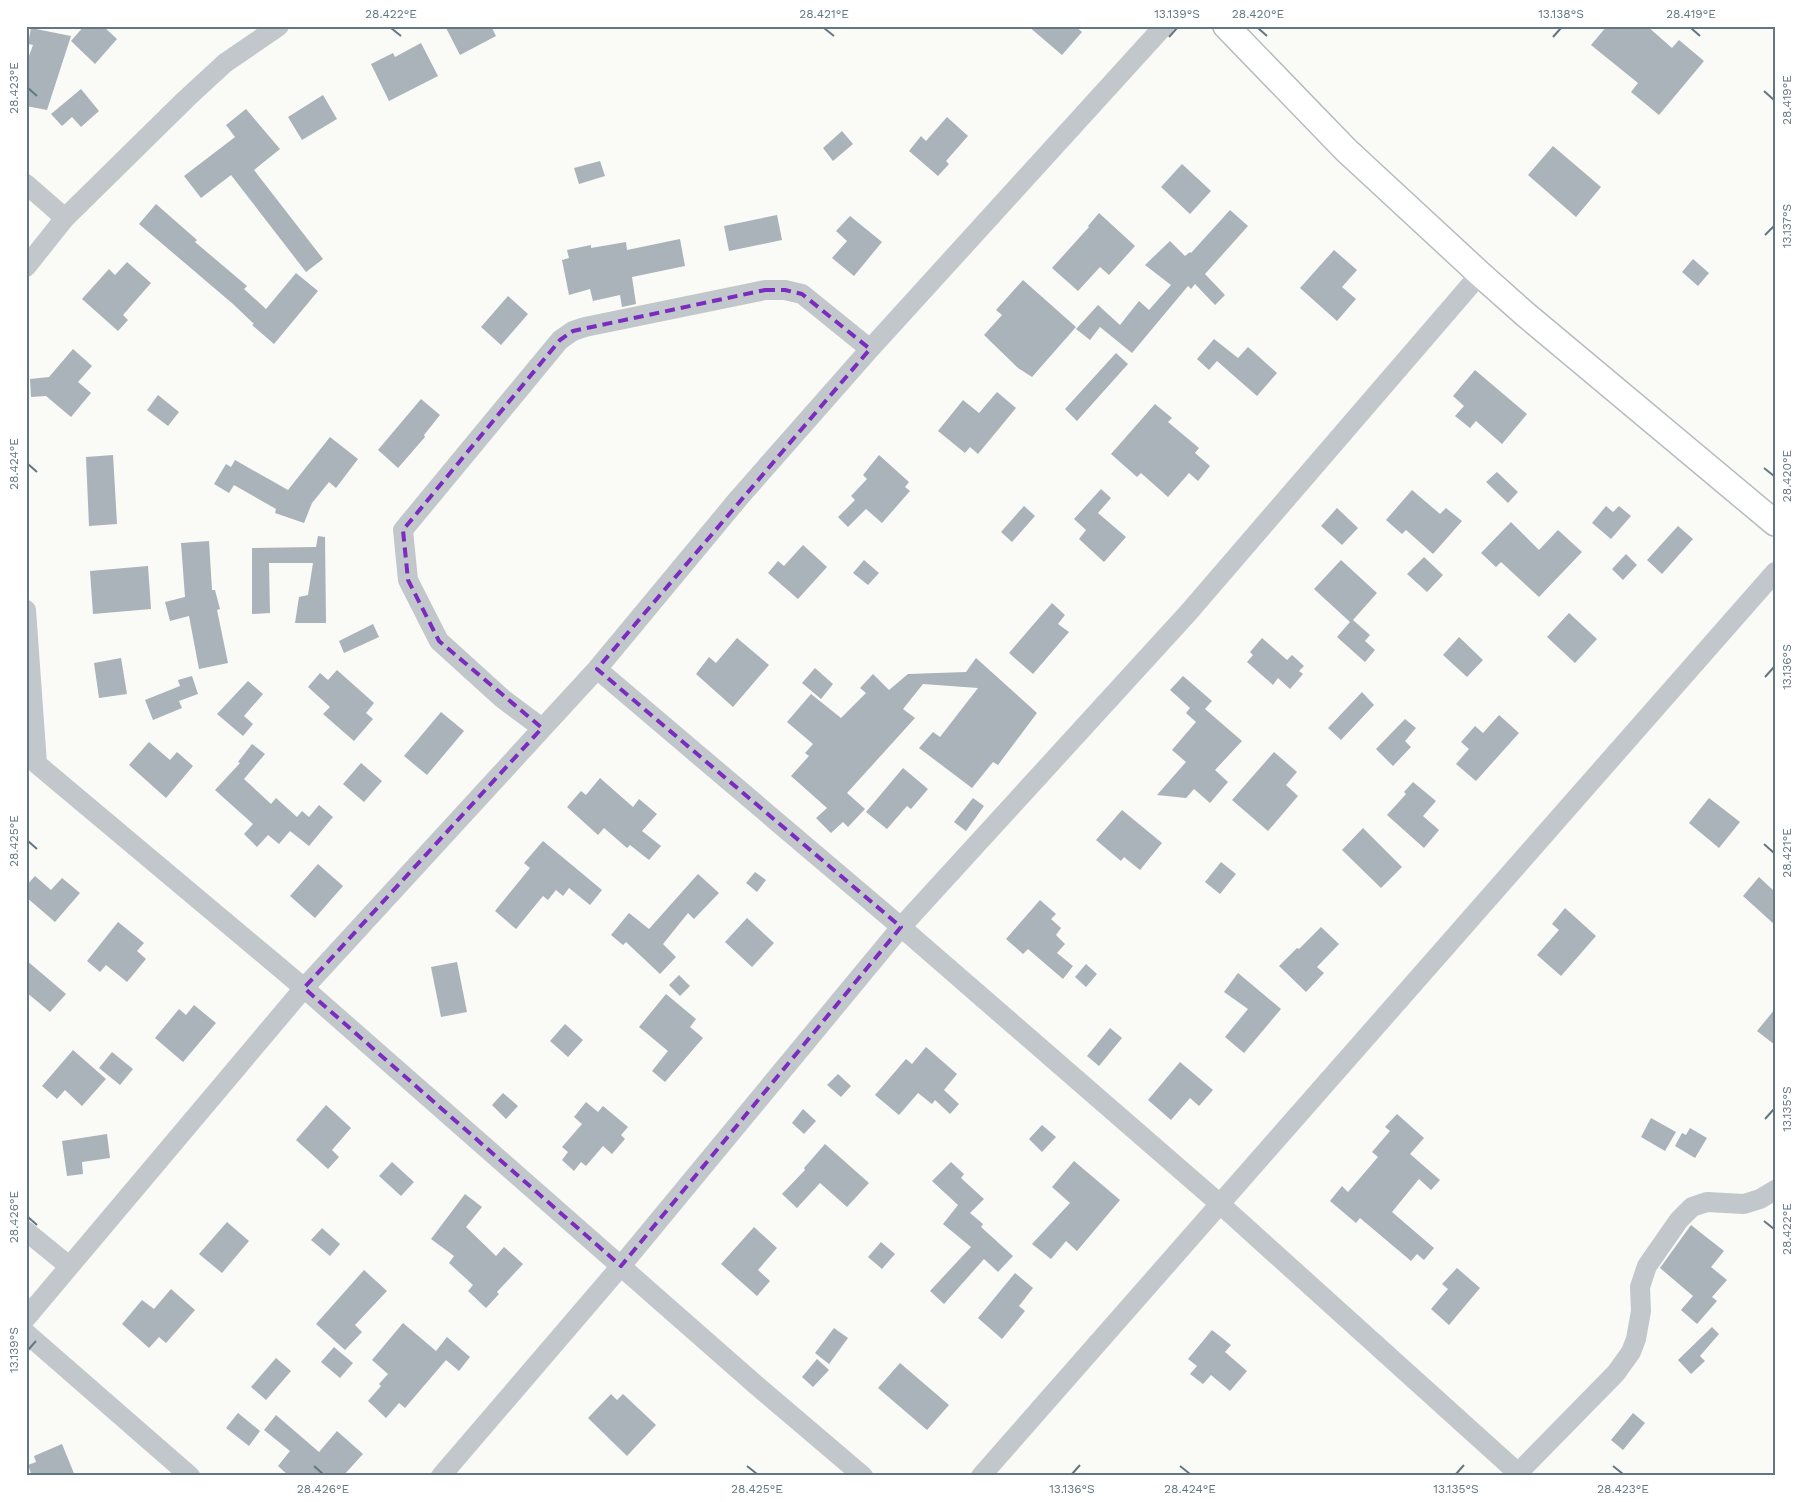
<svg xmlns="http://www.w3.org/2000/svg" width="1801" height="1502" font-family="'Work Sans',sans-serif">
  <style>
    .building { fill: #a9b3b9 }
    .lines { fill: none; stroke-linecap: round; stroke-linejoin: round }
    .major-casing { stroke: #b5bbbf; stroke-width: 28 }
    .minor { stroke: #c2c7cb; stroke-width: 20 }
    .major { stroke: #fff; stroke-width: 25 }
    .marked { fill: none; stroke: #7b2cbf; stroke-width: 4; stroke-dasharray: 10 6; stroke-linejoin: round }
    .ticks { fill: none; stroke: #637783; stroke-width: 2 }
    .neatline { fill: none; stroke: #637783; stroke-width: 2 }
    .ticks-label { font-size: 12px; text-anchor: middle; fill: #637783 }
  </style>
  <rect width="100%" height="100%" fill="#fafaf7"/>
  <!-- building -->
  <path class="building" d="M84,26H103L117,39L95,64L71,41Z
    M445,26H491L496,36L460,55Z
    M1028,26H1075L1082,32L1062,55Z
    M1607,26H1647L1672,48L1679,40L1704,61L1659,115L1631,92L1638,83L1591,45Z
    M31,28L71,36L47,110L26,106V64L33,45L28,44Z
    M421,43L438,76L389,101L371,64L393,53L395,57Z
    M81,89L99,111L81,127L72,117L62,126L51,114Z
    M323,95L337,119L302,140L288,117Z
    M246,109L280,149L254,170L323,259L306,272L231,175L201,198L184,176L235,137L226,125Z
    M947,117L968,136L946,161L949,164L938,176L909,151L921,136L926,141Z
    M842,131L853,144L833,161L823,148Z
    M1553,146L1601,187L1576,217L1528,175Z
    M600,161L605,176L579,184L574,168Z
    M1182,164L1211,191L1190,214L1161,187Z
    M156,204L197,240L195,242L247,286L244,289L266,309L296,273L318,291L274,344L252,325L254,324L233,304L139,224Z
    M1230,210L1248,226L1205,274L1225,295L1215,305L1195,284L1191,289L1188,286L1132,353L1100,327L1090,340L1076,329L1098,305L1120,325L1139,301L1149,310L1171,285L1145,265L1170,241L1185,256L1190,252L1191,253Z
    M1099,213L1135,246L1109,275L1100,267L1078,291L1052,268L1089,227L1088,226Z
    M777,215L782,240L729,251L724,226Z
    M850,216L882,242L854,276L832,258L847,241L836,231Z
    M680,239L685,266L632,277L636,304L622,307L620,295L593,301L590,289L569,295L562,260L569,258L567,250L591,245V248L626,242L627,250Z
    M1334,250L1357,270L1342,287L1356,299L1337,321L1300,288Z
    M1693,259L1709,273L1698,286L1682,272Z
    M127,262L151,283L123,315L128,320L118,331L82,299L109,269L115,275Z
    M1023,280L1076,327L1032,377L1018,368L984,335L1002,315L996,310Z
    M508,296L528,314L501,345L481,327Z
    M1214,339L1238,358L1248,347L1277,373L1257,396L1217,361L1209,370L1197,359Z
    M73,349L92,366L78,382L91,393L71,417L46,396L31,397L30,379L49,377Z
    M1116,353L1128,364L1077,421L1065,409Z
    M1475,370L1527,414L1502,444L1476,421L1470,428L1455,416L1464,406L1453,396Z
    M997,392L1016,408L978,454L970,447L965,453L938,431L963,400L979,413Z
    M158,395L179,412L168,426L147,410Z
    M421,399L440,415L424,435L425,437L398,468L378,450Z
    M1155,404L1172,418L1168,422L1199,448L1195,453L1210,466L1198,481L1189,473L1168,497L1141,473L1137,477L1111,454Z
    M330,437L358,459L336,488L329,482L312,503L304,523L275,513L276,509L234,485L229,493L214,484L226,464L231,467L235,460L288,490Z
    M113,455L117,524L89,526L86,457Z
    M879,455L909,482L905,487L910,491L882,523L866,509L848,527L838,517L855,500L851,496L867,479L863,475Z
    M1497,472L1518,492L1508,503L1486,482Z
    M1101,489L1111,498L1098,513L1126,537L1104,562L1079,539L1086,530L1074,519Z
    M1412,490L1440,514L1446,508L1462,521L1433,554L1406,530L1402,534L1386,520Z
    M1024,506L1035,516L1012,542L1001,532Z
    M1606,506L1613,512L1619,506L1631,516L1611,539L1592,523Z
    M1337,508L1358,528L1342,545L1321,526Z
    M1511,522L1539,550L1558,530L1582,552L1539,597L1501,562L1496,567L1481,553Z
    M1678,526L1693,539L1662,574L1647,560Z
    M318,536L325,537L326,623H295L299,597L308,595L313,563H269L270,613L252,614V548L316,547Z
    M209,541L212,590H215L220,609L217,610L228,663L199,669L189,616L170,621L165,602L185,597L181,543Z
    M803,545L827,567L798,599L768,573L778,561L784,566Z
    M1626,554L1637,565L1623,580L1612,569Z
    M1424,557L1443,575L1427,592L1407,574Z
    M864,560L879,573L868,585L853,573Z
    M1341,560L1377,593L1353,620L1370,635L1365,641L1375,650L1365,662L1337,637L1350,622L1314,589Z
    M148,566L151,609L93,614L90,571Z
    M1052,603L1065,615L1058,624L1069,632L1033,674L1009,653Z
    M1569,613L1597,639L1575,663L1547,637Z
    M373,624L379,637L344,653L339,641Z
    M1459,637L1483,660L1467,677L1443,655Z
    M737,638L769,665L733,707L696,674L709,657L716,663Z
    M1262,638L1287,660L1292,655L1304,666L1299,671L1303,674L1290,689L1278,678L1273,685L1247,662L1253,655L1250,652Z
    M121,658L127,694L99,698L94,663Z
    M976,658L1037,713L998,765L993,762L972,788L919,748L933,732L940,737L978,688L923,684L903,709L915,718L847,793L865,809L848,827L843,822L831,833L816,818L827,808L791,776L809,756L805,753L813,744L787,722L811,694L841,718L866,693L860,688L873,674L889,690L908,674L966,672Z
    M815,668L833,684L821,699L802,683Z
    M337,670L374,703L366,713L373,719L354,741L323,714L330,707L308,687L320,673L328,680Z
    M192,676L198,694L179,701L182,708L153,720L145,700L180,686L178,680Z
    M1183,676L1212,701L1205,709L1242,741L1215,770L1228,782L1210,803L1194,789L1186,798L1157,795L1186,762L1172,750L1196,722L1186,713L1190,708L1170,690Z
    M248,681L263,694L244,716L253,724L243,736L217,714Z
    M1362,692L1374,705L1341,740L1328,728Z
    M441,712L464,731L427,775L404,756Z
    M1499,715L1519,733L1476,781L1456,764L1469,749L1461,742L1475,726L1483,733Z
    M1405,719L1416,728L1405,741L1411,747L1393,766L1376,749Z
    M149,742L170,760L177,752L193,766L166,798L129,765Z
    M252,744L265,754L244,779L271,804L276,798L297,817L302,811L309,817L319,805L333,817L309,846L290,831L279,844L268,835L257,847L244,834L253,824L215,790L240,763L238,762Z
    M1274,752L1297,772L1286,785L1298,796L1268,831L1232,800Z
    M361,763L382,781L364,802L343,784Z
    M903,768L928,789L911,809L907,806L887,829L866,812Z
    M600,778L633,807L639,799L657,814L642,831L661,846L649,860L630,845L627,848L604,828L598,835L567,807L581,791L586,795Z
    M1413,782L1436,801L1423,816L1439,830L1424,848L1387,815L1406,794L1404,792Z
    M973,798L984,806L966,831L954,822Z
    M1709,798L1740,822L1719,848L1689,823Z
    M1122,810L1162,843L1140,870L1124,857L1121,861L1096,840Z
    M1363,828L1402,867L1381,888L1342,850Z
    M543,841L602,890L590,905L569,888L563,896L556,890L548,900L543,896L516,929L495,911L530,868L524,863Z
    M1221,862L1236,874L1220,894L1205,882Z
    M318,864L343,886L315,918L290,896Z
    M755,872L766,880L757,892L746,883Z
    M698,874L719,893L694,919L688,913L663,944L676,957L660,974L626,942L623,945L611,935L629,913L649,929Z
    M35,876L51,890L62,878L80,893L55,922L26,897V886Z
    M1759,877L1775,892V925L1743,896Z
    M1040,900L1056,914L1051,919L1061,928L1056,935L1065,944L1057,953L1073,966L1063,979L1028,949L1023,954L1006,939Z
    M1565,908L1596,936L1561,976L1537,955L1559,930L1552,924Z
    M747,918L774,943L752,967L725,942Z
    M118,922L144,943L137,951L146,959L127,982L106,965L100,972L87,961Z
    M1321,927L1339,944L1317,967L1324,973L1306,992L1279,966L1297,948L1299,949Z
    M26,960L66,994L50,1012L26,992Z
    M457,962L467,1012L441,1017L431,967Z
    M1086,964L1097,974L1086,987L1075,977Z
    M1238,973L1281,1009L1244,1053L1225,1037L1248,1009L1224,992Z
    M679,975L690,986L680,996L669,985Z
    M666,994L696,1019L690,1027L703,1038L665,1082L652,1071L668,1051L639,1027Z
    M194,1005L216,1023L183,1062L155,1038L179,1009L186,1015Z
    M1775,1009V1045L1757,1031Z
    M565,1024L583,1040L568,1057L550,1041Z
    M1110,1028L1122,1038L1099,1066L1087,1056Z
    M926,1047L957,1074L944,1090L959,1104L950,1114L935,1100L932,1104L918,1093L899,1115L875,1095L906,1059L912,1064Z
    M73,1050L106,1079L82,1106L65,1090L57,1099L42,1086Z
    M112,1052L133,1069L120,1085L99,1068Z
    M1180,1062L1213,1090L1199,1106L1190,1098L1171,1120L1148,1100Z
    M838,1074L851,1086L841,1097L827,1085Z
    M503,1093L518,1106L506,1119L492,1105Z
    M586,1102L598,1112L603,1106L628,1127L621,1135L625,1139L612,1154L603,1146L586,1166L581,1162L574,1171L562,1160L568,1152L562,1147L582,1124L574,1117Z
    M326,1105L351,1128L332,1150L339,1157L328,1169L296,1140Z
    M803,1109L816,1121L804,1134L792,1123Z
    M1397,1114L1424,1138L1410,1154L1440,1180L1431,1190L1419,1179L1392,1212L1434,1248L1424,1260L1417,1254L1411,1261L1360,1218L1356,1223L1330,1201L1342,1186L1348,1192L1378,1157L1372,1152L1390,1131L1385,1127Z
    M1651,1118L1676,1132L1665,1151L1641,1137Z
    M1042,1125L1056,1137L1042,1152L1029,1139Z
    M1690,1128L1707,1138L1695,1158L1675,1146L1682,1133L1686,1135Z
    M107,1134L110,1158L82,1162L83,1174L67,1176L62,1141Z
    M825,1144L869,1183L847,1207L820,1183L797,1208L782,1194L805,1170L804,1168Z
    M1074,1161L1120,1200L1077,1251L1066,1241L1051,1259L1032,1244L1070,1203L1052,1187Z
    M392,1162L414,1182L401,1196L379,1176Z
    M951,1162L964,1174L961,1178L984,1199L970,1213L983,1224L981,1227L1013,1256L998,1272L984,1259L944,1304L930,1291L971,1247L943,1224L958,1205L932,1181Z
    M465,1194L482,1207L466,1227L496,1256L504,1247L523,1264L497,1292L499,1294L486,1308L468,1291L473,1285L449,1263L454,1256L431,1239Z
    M227,1222L249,1241L222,1273L199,1254Z
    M1691,1225L1724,1251L1711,1267L1727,1280L1712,1297L1717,1301L1697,1324L1681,1310L1693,1296L1660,1268Z
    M754,1227L777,1248L758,1270L770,1281L757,1296L721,1264Z
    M322,1228L340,1244L330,1256L311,1240Z
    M881,1242L895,1254L882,1269L868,1257Z
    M1457,1268L1480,1288L1449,1325L1431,1309L1448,1289L1442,1284Z
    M364,1270L387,1291L355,1325L362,1332L345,1350L316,1324Z
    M1015,1273L1033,1288L1019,1306L1025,1311L1002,1339L978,1318Z
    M171,1289L195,1310L166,1343L159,1337L149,1348L122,1324L142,1300L154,1309Z
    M403,1323L436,1351L447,1337L470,1357L459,1371L446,1360L405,1408L399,1403L386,1418L368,1401L381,1386L379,1384L388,1374L372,1360Z
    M1712,1327L1719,1334L1700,1356L1705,1361L1691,1374L1678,1360Z
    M834,1328L848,1338L829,1364L815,1353Z
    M1212,1330L1231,1345L1225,1352L1247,1371L1230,1391L1211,1375L1203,1384L1190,1374L1197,1366L1188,1359Z
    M334,1347L353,1363L340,1378L321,1362Z
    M276,1358L291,1371L266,1400L251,1387Z
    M817,1359L829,1370L813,1387L802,1377Z
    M900,1363L949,1405L927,1430L878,1388Z
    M611,1394L617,1400L623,1394L656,1425L627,1456L588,1418Z
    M238,1413L260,1431L249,1446L226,1428Z
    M1633,1413L1645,1423L1623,1450L1611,1440Z
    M276,1415L319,1452L337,1431L363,1454L343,1476H289L278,1466L290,1451L264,1430Z
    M62,1444L75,1476H32L28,1465L36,1462L34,1456Z"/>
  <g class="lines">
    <defs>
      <path id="major" d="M1226,26L1346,150L1480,274L1525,314L1775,523"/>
    </defs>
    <!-- major casing -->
    <use href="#major" class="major-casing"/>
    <!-- minor -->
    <path class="minor" d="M26,184L65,218
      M26,267L65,218L186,99L225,63L279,26
      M26,610L37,764L304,988L756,1385L863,1476
      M597,669L901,927L1220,1204L1518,1473L1516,1476
      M542,728L503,699L439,641L408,580L403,530L560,340L573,331L585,327L765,290H785L802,294L870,349
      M26,1231L69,1266
      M26,1318L304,988L597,669L738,499L870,349L1164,26
      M26,1333L190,1476
      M441,1476L621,1266L901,927L1188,613L1480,274
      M981,1476L1775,572
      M1522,1476L1518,1473L1616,1373L1631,1352L1636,1339L1641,1311L1640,1287L1647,1266L1679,1220L1692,1207L1707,1202L1744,1204L1760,1199L1775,1190"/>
    <!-- major -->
    <use href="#major" class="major"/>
  </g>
  <!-- marked area -->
  <path class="marked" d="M765,290H785L802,294L870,349L597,669L901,927L621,1266L304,988L542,728L439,641L408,580L403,530L560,340L573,331Z"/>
  <!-- ticks -->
  <path class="ticks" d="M391,28L401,36M824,28L834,36M1258,28L1267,36M1691,28L1700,36M1169,37L1177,28M1553,37L1561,28M28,88L37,96M1764,91L1774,100M1765,235L1774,226M28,464L37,472M1764,468L1774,476M1765,677L1774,667M28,841L37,849M1764,844L1774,853M1765,1119L1774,1109M28,1217L37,1225M1764,1221L1774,1229M28,1350L36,1341M314,1466L323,1474M747,1466L757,1474M1180,1466L1190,1474M1613,1466L1623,1474M1072,1474L1080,1465M1456,1474L1464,1465"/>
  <!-- border -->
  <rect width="1801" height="1502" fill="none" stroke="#ffffff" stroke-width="55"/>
  <rect x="28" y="28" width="1746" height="1446" class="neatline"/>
  <g class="ticks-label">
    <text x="391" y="18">28.422°E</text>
    <text x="824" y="18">28.421°E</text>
    <text x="1177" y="18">13.139°S</text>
    <text x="1258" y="18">28.420°E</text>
    <text x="1561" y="18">13.138°S</text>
    <text x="1691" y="18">28.419°E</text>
    <text transform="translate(14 88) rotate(-90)" y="4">28.423°E</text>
    <text transform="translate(1787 100) rotate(-90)" y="4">28.419°E</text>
    <text transform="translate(1787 226) rotate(-90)" y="4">13.137°S</text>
    <text transform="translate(14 464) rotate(-90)" y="4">28.424°E</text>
    <text transform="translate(1787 476) rotate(-90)" y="4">28.420°E</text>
    <text transform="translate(1787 667) rotate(-90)" y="4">13.136°S</text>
    <text transform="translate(14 841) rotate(-90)" y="4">28.425°E</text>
    <text transform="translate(1787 853) rotate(-90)" y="4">28.421°E</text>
    <text transform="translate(1787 1109) rotate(-90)" y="4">13.135°S</text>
    <text transform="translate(14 1217) rotate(-90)" y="4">28.426°E</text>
    <text transform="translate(1787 1229) rotate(-90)" y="4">28.422°E</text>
    <text transform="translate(14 1350) rotate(-90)" y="4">13.139°S</text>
    <text x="323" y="1493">28.426°E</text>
    <text x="757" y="1493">28.425°E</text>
    <text x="1072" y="1493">13.136°S</text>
    <text x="1190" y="1493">28.424°E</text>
    <text x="1456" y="1493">13.135°S</text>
    <text x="1623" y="1493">28.423°E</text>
  </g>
</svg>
